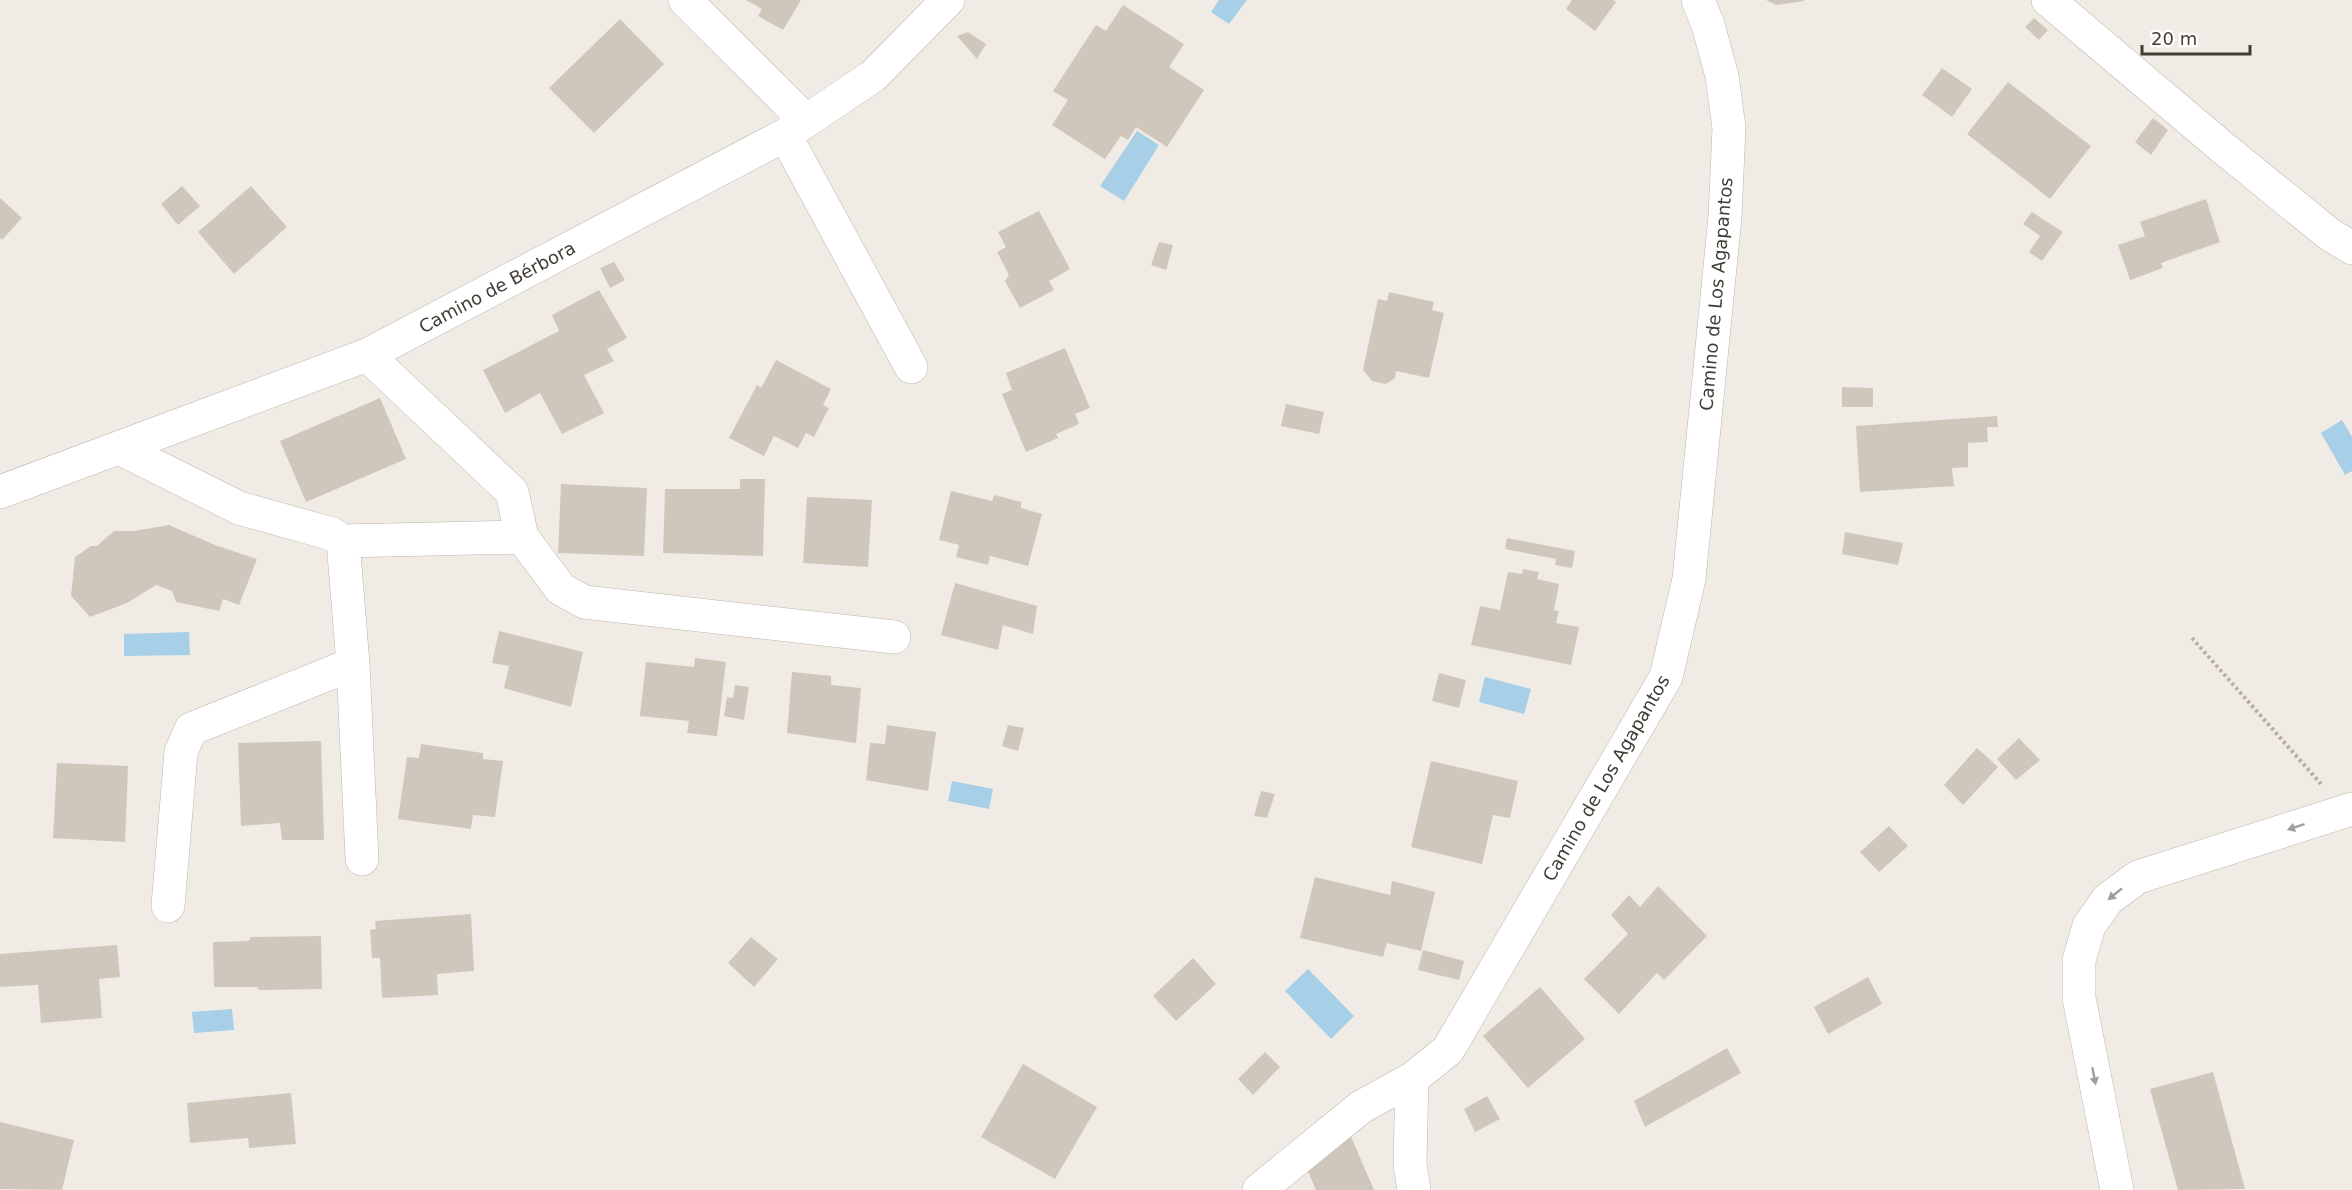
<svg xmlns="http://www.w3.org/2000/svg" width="2352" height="1190" font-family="'DejaVu Sans',sans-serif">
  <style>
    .water { fill: #a7cfe7 }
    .building { fill: #d0c7bc }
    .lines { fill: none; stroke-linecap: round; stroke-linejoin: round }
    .minor-casing { stroke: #bdb6ac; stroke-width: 34 }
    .path { stroke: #baae9c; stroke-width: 4; stroke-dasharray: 3 3; stroke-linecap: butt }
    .minor { stroke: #fff; stroke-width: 33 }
    .oneway { fill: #a09e9a }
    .labels { text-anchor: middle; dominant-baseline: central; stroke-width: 4.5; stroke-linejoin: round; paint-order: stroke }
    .street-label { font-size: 18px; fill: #423c35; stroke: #fff }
  </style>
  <rect width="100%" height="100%" fill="#f0ece5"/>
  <!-- water -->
  <path class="water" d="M1219,0H1247L1229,24L1211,12Z
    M1137,131L1159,145L1124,201L1100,186Z
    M2342,420L2352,437V471L2345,475L2321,433Z
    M189,632L190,655L124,656V634Z
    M1485,677L1531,689L1524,714L1479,702Z
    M952,781L993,789L989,809L948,801Z
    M1308,969L1354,1016L1331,1039L1285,991Z
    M232,1009L234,1030L194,1033L192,1012Z"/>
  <!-- building -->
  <path class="building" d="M746,0H801L783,30L758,16L762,9Z
    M1572,0H1613L1616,2L1595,31L1566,9Z
    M1766,0H1803L1804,1L1776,5Z
    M1123,5L1184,44L1169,67L1204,90L1167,147L1136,127L1128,140L1121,136L1105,159L1052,125L1068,100L1053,91L1096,25L1106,31Z
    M2034,18L2048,30L2039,40L2025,27Z
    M620,19L664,64L594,133L549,88Z
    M968,32L986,44L977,59L957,36Z
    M1942,68L1972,89L1952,117L1922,95Z
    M2008,82L2091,146L2050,199L1967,134Z
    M2153,118L2168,130L2151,155L2135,142Z
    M182,186L200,206L178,225L161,204Z
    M251,186L287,227L234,274L198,232Z
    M0,198L22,218L2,240L0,238Z
    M2206,199L2220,242L2161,263L2163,268L2130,280L2118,245L2145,236L2140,222Z
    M1039,211L1070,269L1049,281L1054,290L1020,308L1005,281L1009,275L997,252L1006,247L998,232Z
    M2032,212L2063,232L2042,261L2029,252L2040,236L2023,224Z
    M1159,242L1173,245L1166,270L1151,265Z
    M614,262L625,280L610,288L600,268Z
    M599,290L627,338L607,349L614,361L584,375L604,413L562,434L540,393L505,413L483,370L559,331L552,315Z
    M1389,292L1434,302L1432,310L1444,313L1429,378L1396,371L1395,378L1386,384L1372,381L1363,370L1378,299L1387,301Z
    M1065,348L1090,408L1075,414L1079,424L1056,434L1058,438L1026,452L1002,394L1012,390L1006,373Z
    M776,360L831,389L823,405L829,408L814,437L806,433L798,448L774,436L764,456L729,438L757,385L761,388Z
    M1842,387L1873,388V407H1842Z
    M380,398L406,459L306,502L280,441Z
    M1286,404L1324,412L1319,434L1281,426Z
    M1997,416L1998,427H1987L1988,442L1968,443V467L1952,468L1954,486L1860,492L1856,426Z
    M740,479H765L763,556L663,553L665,489H740Z
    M561,484L647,488L644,556L558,553Z
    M951,491L992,501L994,495L1021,502V508L1042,514L1028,566L990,556L988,565L956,557L959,545L939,540Z
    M807,497L872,500L868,567L803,563Z
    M169,525L215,545L257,559L239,605L223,599L219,611L176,602L172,591L156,585L127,603L90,617L71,596L75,557L91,546H97L114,531H134Z
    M1845,532L1903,543L1898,565L1842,554Z
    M1507,538L1575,551L1572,568L1555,565L1556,559L1505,549Z
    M1523,569L1539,572L1537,579L1559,584L1554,610L1559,611L1556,623L1579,627L1571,665L1471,645L1480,606L1500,610L1508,572L1522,574Z
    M955,583L1037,606L1033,634L1003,625L998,650L941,635Z
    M499,631L583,652L571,707L504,688L509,666L492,663Z
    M695,658L726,662L717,736L687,733L689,721L640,716L646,662L694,667Z
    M792,672L831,676V685L861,688L856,743L787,733Z
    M1439,673L1466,680L1459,708L1432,701Z
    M735,685L749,687L744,720L724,716L727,697L733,698Z
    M887,725L936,732L928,791L866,780L870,743L885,744Z
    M1008,725L1024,728L1018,751L1002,746Z
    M2019,738L2040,760L2016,780L1997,759Z
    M321,741L324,840H282L280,823L241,826L238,743Z
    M421,744L483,753V759L503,761L495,817L473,815L471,829L398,819L407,757L419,758Z
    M1977,748L1998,767L1963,805L1944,785Z
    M1431,761L1518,781L1510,818L1493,815L1482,864L1411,847Z
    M57,763L128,766L125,842L53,838Z
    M1261,791L1275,794L1267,818L1254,816Z
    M1889,826L1908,846L1879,872L1860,852Z
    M1315,877L1390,895L1392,881L1435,892L1421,951L1387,943L1383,957L1300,938Z
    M1658,886L1707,936L1664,980L1657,973L1619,1014L1584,979L1628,934L1611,915L1629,895L1640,907Z
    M471,914L474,971L437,974L438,995L382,998L380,958H372L370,930L376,929L375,921Z
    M321,936L322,989L259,990L257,987H214L213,942L249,941L251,937Z
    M751,937L778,959L754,987L728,963Z
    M117,945L120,977L99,979L102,1018L41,1023L38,985L0,987V954Z
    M1423,950L1464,961L1459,980L1418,970Z
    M1193,958L1216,984L1176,1021L1153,996Z
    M1868,977L1882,1004L1828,1034L1814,1007Z
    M1540,987L1585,1039L1528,1088L1483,1036Z
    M1727,1048L1741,1073L1645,1127L1634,1101Z
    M1265,1052L1280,1067L1253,1095L1238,1079Z
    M1023,1064L1097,1107L1055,1179L981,1137Z
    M2213,1072L2245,1189L2178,1190L2150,1089Z
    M291,1093L296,1144L249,1148L248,1138L190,1143L187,1103Z
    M1487,1096L1500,1119L1475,1132L1464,1109Z
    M0,1122L74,1140L62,1190L0,1189Z
    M1346,1125L1374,1190H1316L1305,1165Z"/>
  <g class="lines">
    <defs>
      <path id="minor" d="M685,0L806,121
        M2048,0L2222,147L2329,234L2352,248
        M785,135L911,367
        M367,355L512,492L522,537
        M119,448L239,508L332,534L343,541L522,537L561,589L584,602L894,637
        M0,492L367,355L785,135L873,76L948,0
        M343,541L353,664L362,859
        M168,906L181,752L191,729L353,664
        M1412,1079L1410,1164L1414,1190
        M1259,1190L1361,1107L1412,1079L1448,1050L1666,677L1689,579L1725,217L1729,128L1722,76L1708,25L1698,0
        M2117,1190L2079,998V960L2089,926L2108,899L2138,877L2352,809"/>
    </defs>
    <!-- minor casing -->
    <use href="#minor" class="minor-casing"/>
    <!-- path -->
    <path class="path" d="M2192,638L2321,784"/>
    <!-- minor -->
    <use href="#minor" class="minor"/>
  </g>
  <!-- one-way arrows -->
  <defs><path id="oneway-solid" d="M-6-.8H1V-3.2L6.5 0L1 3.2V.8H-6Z" transform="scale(1.5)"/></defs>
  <g class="oneway">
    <use href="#oneway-solid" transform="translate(2296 827) rotate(162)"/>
    <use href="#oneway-solid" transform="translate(2115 894) rotate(141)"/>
    <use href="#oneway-solid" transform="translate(2094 1076) rotate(79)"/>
  </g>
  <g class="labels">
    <!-- street labels -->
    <g class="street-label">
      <text transform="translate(497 287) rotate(-28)">Camino de Bérbora</text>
      <text transform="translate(1716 294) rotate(-85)">Camino de Los Agapantos</text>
      <text transform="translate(1606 778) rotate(-60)">Camino de Los Agapantos</text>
    </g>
  </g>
  <!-- scale -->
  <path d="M2142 45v9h108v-9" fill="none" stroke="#423c35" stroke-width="3"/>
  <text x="2151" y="45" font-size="18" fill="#423c35" stroke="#ffffff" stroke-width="4.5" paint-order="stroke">20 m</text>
</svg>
